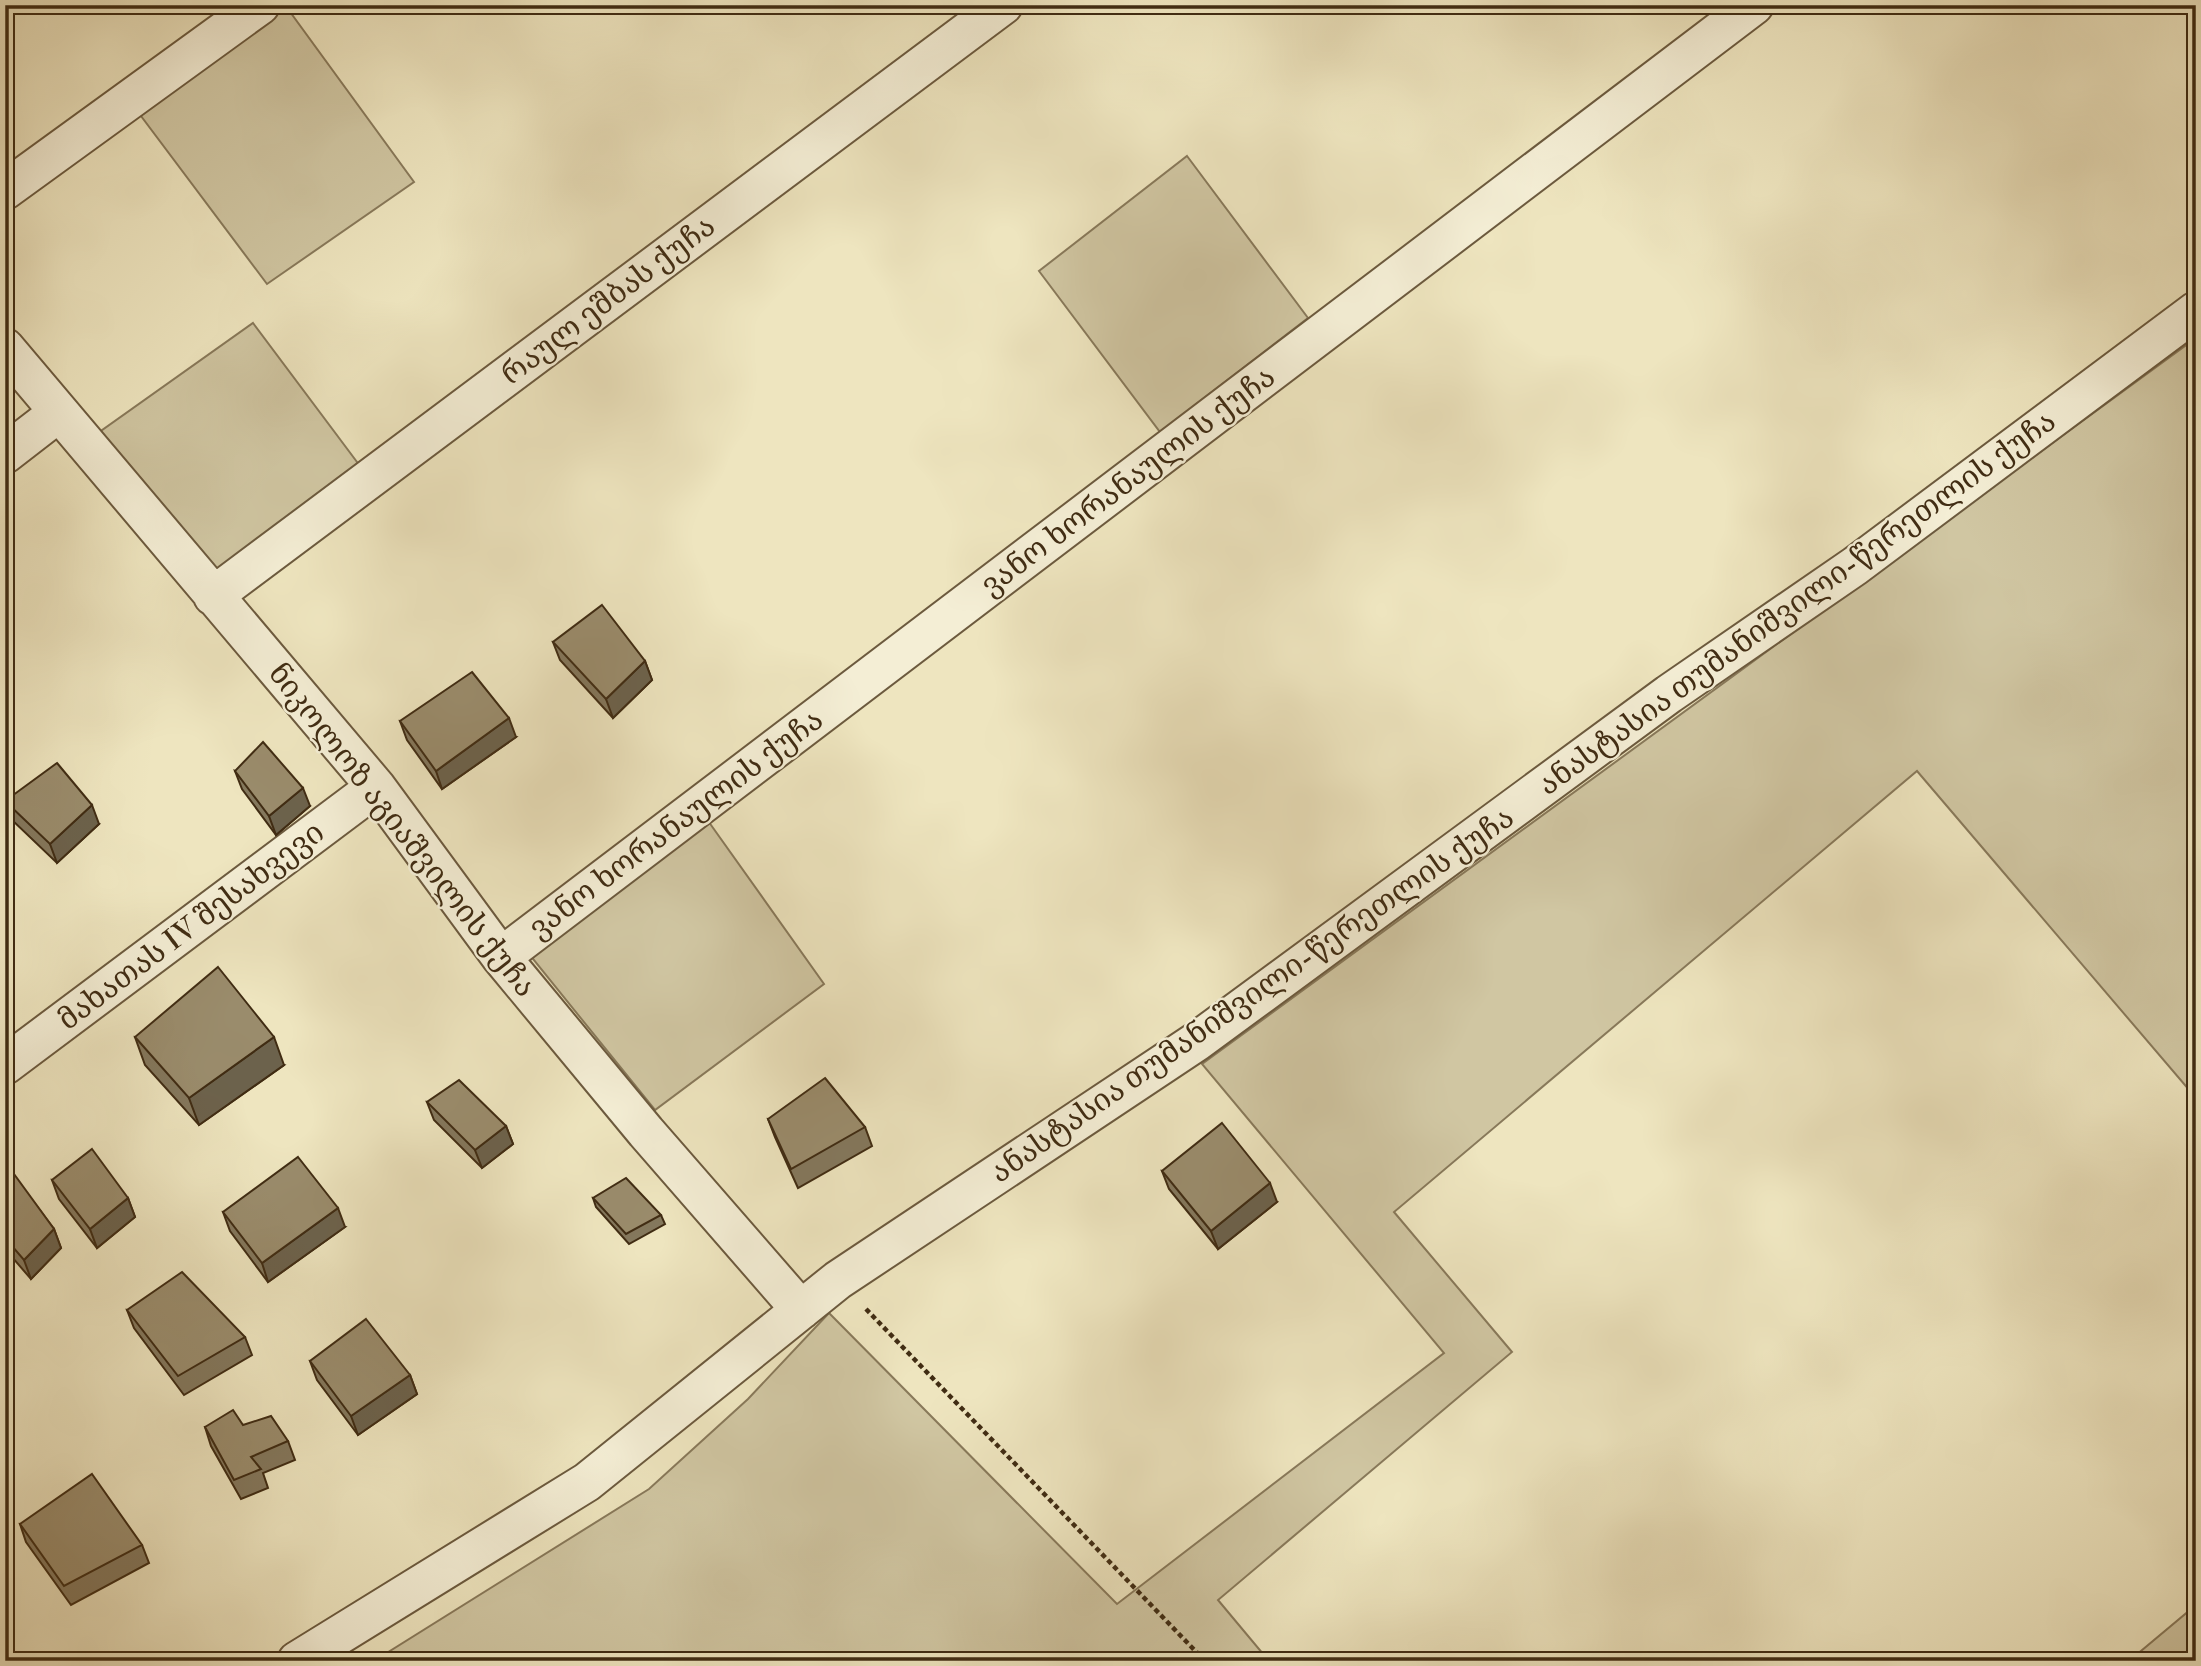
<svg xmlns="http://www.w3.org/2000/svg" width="2201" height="1666" font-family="'IM FELL Double Pica','Noto Serif Georgian',serif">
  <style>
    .green { fill: #d0c6a2; stroke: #88795a; stroke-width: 2 }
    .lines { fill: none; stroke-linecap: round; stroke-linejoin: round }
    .minor-casing { stroke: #6c5a3e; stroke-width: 42 }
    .path { stroke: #402c13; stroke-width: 4.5; stroke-dasharray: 5 3.5; stroke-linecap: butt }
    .minor { stroke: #f4eed5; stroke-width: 38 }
    .wall { fill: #84785d; stroke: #402c13; stroke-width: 2 }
    .shaded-wall { fill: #6c624c; stroke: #402c13; stroke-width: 2 }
    .building { fill: #9a8c6c; stroke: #402c13; stroke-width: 2 }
    .labels { text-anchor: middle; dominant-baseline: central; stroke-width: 5; stroke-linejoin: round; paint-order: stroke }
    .street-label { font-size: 30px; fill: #402c13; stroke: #f4eed5 }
  </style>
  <rect width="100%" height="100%" fill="#eee5bf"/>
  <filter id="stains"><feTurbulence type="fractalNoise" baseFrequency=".00286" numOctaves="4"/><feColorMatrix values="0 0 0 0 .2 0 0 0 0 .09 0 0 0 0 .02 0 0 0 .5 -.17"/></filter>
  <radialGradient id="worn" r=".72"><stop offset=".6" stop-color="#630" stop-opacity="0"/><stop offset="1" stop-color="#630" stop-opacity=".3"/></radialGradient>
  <!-- green -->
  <path class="green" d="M281,5H285L414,182L267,284L135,108Z
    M1187,156L1308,318L1160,432L1039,271Z
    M253,323L360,466L211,579L91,438Z
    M2196,338V1098L1917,771L1394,1212L1512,1352L1218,1600L1269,1661H374L649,1489L748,1399L829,1313L1117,1604L1444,1353L1202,1064Z
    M706,818L824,984L655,1110L529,954Z
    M2196,1605V1661H2129Z"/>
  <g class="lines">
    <defs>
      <path id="minor" d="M5,190L260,5
        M5,348L376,787L501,957L646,1132L801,1310
        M5,454L58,413
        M213,596L1003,5
        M501,957L1754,5
        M5,1065L376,787
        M297,1661L587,1482L838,1280L1196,1042L1669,694L1855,566L2196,311"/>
    </defs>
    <!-- minor casing -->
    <use href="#minor" class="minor-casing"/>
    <!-- path -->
    <path class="path" d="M866,1309L1205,1661"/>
    <!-- minor -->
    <use href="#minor" class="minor"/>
  </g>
  <!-- wall -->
  <path class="wall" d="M553,642L645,661L652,680L613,718L560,660Z
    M400,721L516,737L442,789L407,740Z
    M235,771L310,806L276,835L242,789Z
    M5,801L99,824L57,863L12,820Z
    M135,1037L284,1065L199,1125L145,1065Z
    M427,1102L506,1126L513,1144L482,1168L434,1120Z
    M768,1119L865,1127L872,1146L798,1188L775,1137Z
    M5,1164L54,1229L61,1248L31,1279L5,1249Z
    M1162,1171L1277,1202L1218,1249L1169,1189Z
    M52,1180L128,1198L135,1217L97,1248L59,1199Z
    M593,1198L661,1215L665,1224L629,1244L596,1207Z
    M223,1212L345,1227L268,1282L230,1231Z
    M127,1310L245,1337L252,1355L184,1395L134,1328Z
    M310,1361L410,1375L417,1394L358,1435L317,1380Z
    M243,1425L288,1441L295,1460L263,1473L268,1488L241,1499L211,1446L205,1427Z
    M20,1524L142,1545L149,1563L71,1605L26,1542Z"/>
  <!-- shaded-wall -->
  <path class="shaded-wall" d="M645,661L652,680L613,718L606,699Z
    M509,718L516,737L442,789L436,771Z
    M303,788L310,806L276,835L269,816Z
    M92,805L99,824L57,863L50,844Z
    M274,1037L284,1065L199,1125L189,1098Z
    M506,1126L513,1144L482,1168L475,1150Z
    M1270,1183L1277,1202L1218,1249L1211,1231Z
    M128,1198L135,1217L97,1248L90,1229Z
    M338,1208L345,1227L268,1282L262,1263Z
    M54,1229L61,1248L31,1279L24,1260Z
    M410,1375L417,1394L358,1435L351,1416Z"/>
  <!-- building -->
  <path class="building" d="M602,605L645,661L606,699L553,642Z
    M472,672L509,718L436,771L400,721Z
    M263,742L303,788L269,816L235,771Z
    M57,763L92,805L50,844L5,801Z
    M218,967L274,1037L189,1098L135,1037Z
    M825,1078L865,1127L791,1169L768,1119Z
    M459,1080L506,1126L475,1150L427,1102Z
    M1222,1123L1270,1183L1211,1231L1162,1171Z
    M92,1149L128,1198L90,1229L52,1180Z
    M298,1157L338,1208L262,1263L223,1212Z
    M6,1163L54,1229L24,1260L5,1238V1164Z
    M626,1178L661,1215L626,1234L593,1198Z
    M182,1272L245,1337L178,1376L127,1310Z
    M366,1319L410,1375L351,1416L310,1361Z
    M233,1410L243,1425L271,1416L288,1441L251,1457L261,1469L234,1480L205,1427Z
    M92,1474L142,1545L64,1586L20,1524Z"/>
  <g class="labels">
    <!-- street labels -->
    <g class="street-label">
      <text transform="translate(608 300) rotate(-37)">რაულ ეშბას ქუჩა</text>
      <text transform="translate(1128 481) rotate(-37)">ვანო ხორანაულის ქუჩა</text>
      <text transform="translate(1797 603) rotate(-36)">ანასტასია თუმანიშვილი-წერეთლის ქუჩა</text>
      <text transform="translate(676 824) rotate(-37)">ვანო ხორანაულის ქუჩა</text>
      <text transform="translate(402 830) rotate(52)">ნიკოლოზ აგიაშვილის ქუჩა</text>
      <text transform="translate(191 926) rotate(-37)">მახათას IV შესახვევი</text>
      <text transform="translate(1252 995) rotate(-35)">ანასტასია თუმანიშვილი-წერეთლის ქუჩა</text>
    </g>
  </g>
  <!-- margin -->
  <rect width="2201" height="1666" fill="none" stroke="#eee5bf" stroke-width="28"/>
  <rect x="7" y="7" width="2187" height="1652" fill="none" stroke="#402c13" stroke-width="3.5"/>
  <rect x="14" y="14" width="2173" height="1638" fill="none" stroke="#402c13" stroke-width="2"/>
  <rect width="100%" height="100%" filter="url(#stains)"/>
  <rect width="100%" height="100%" fill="url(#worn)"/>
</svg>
